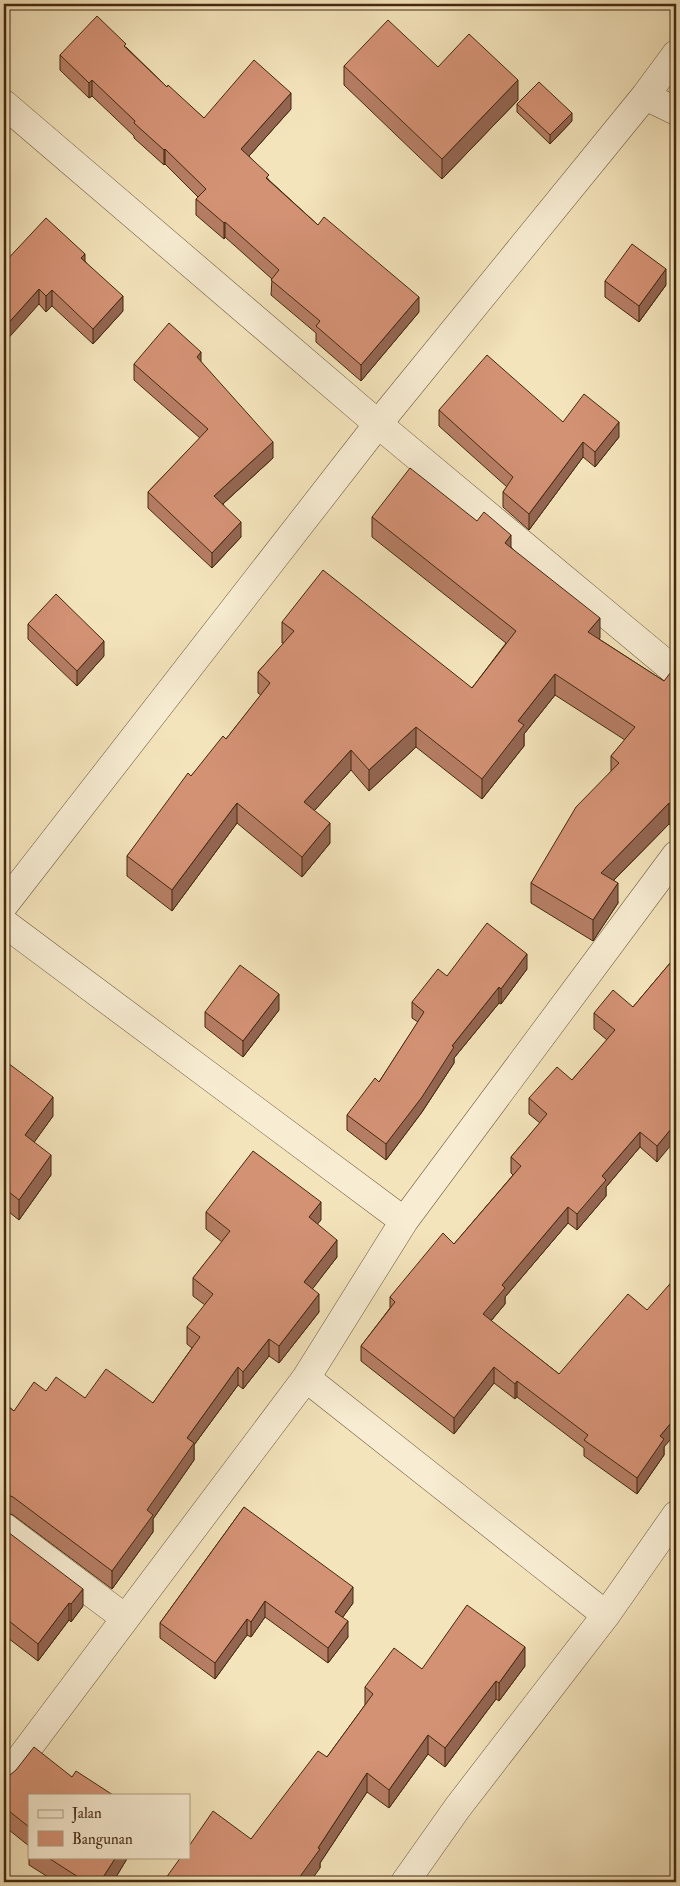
<svg xmlns="http://www.w3.org/2000/svg" width="680" height="1886" font-family="'IM FELL Double Pica',serif">
  <style>
    .lines { fill: none; stroke-linecap: round; stroke-linejoin: round }
    .minor-casing { stroke: #6f583a; stroke-width: 29 }
    .minor { stroke: #f8edd3; stroke-width: 28 }
    .wall { fill: #b67e65; stroke: #43290e }
    .shaded-wall { fill: #946652; stroke: #43290e }
    .building { fill: #d49275; stroke: #43290e }
  </style>
  <rect width="100%" height="100%" fill="#f4e4bc"/>
  <filter id="stains"><feTurbulence type="fractalNoise" baseFrequency=".004" numOctaves="4"/><feColorMatrix values="0 0 0 0 .2 0 0 0 0 .09 0 0 0 0 .02 0 0 0 .5 -.17"/></filter>
  <radialGradient id="worn" r=".72"><stop offset=".6" stop-color="#630" stop-opacity="0"/><stop offset="1" stop-color="#630" stop-opacity=".3"/></radialGradient>
  <g class="lines">
    <defs>
      <path id="minor" d="M645,96L676,111
        M4,104L378,424L676,672
        M4,905L378,424L645,96L676,54
        M4,923L404,1221
        M306,1378L606,1615
        M4,1527L125,1618
        M4,1780L306,1378L404,1221L676,855
        M405,1882L458,1807L606,1615L676,1515"/>
    </defs>
    <!-- minor casing -->
    <use href="#minor" class="minor-casing"/>
    <!-- minor -->
    <use href="#minor" class="minor"/>
  </g>
  <!-- wall -->
  <path class="wall" d="M126,47L167,87L204,118L291,109L249,156L269,180L318,225L419,312L361,381L316,342V333L271,295L272,279L225,237L224,239L196,215V199L198,197L165,164L164,165L134,138V136L92,96L89,98L60,70V55Z
    M344,66L438,67L518,100L442,179L344,85Z
    M517,104L572,121L550,144L517,112Z
    M85,261L123,311L93,344L52,306L46,312L39,304L4,263Z
    M605,281L666,285L639,322L605,297Z
    M201,362L273,458L223,504L241,537L212,568L148,508V492L200,438L134,380V364Z
    M439,410L563,422L619,437L595,467L583,457L529,530L503,507V492L507,487L439,426Z
    M372,517L511,547L600,638L599,639L664,681L676,675L673,827L669,824L614,880L618,903L593,941L531,903V883L611,771V756L625,740L555,695L524,734V746L482,799L416,747L369,791L351,770L314,811L330,843L302,877L237,823L172,911L127,876V856L191,776L226,739L261,695L258,693V672L284,643H282V622L472,688L506,643L372,537Z
    M28,624L104,656L77,686L28,639Z
    M676,928V953L672,949V933Z
    M676,956L657,1162L640,1147L606,1187V1196L577,1230L568,1223L505,1297V1304L491,1321L559,1374L664,1447V1455L637,1494L584,1456V1448L517,1397L515,1399L494,1383L454,1434L361,1361V1346L390,1308V1297L454,1244L513,1175L511,1173V1157L540,1123L529,1114V1098L572,1080L607,1040L594,1029V1013L633,1007Z
    M527,969L501,1004L499,1003L454,1058V1063L422,1112L386,1160L347,1130V1115L379,1082L418,1022L412,1018V1002L447,976Z
    M279,1010L243,1057L205,1027V1012Z
    M4,1060L53,1116L34,1142L51,1175L19,1220L4,1208Z
    M206,1212L321,1220L317,1224L337,1257L312,1289L319,1312L279,1363L269,1356L243,1389L238,1385L194,1445V1460L153,1519V1532L112,1589L13,1515L5,1512H4V1403L14,1411L46,1391L85,1398L153,1403L192,1348L187,1344V1327L205,1305L193,1296V1278L222,1242L206,1229Z
    M244,1507L353,1603L342,1618L348,1637L328,1663L265,1617L251,1637L247,1635L215,1679L160,1638V1623Z
    M4,1529L83,1606L71,1622L69,1620L38,1661L4,1635Z
    M525,1666L499,1701L496,1699L445,1767L428,1754L389,1808L367,1792L320,1863V1868L251,1839L327,1757L365,1705V1687L422,1669Z
    M4,1776L72,1777L113,1795H29V1846L4,1826Z
    M29,1857H128L113,1882H56L29,1865Z"/>
  <!-- shaded-wall -->
  <path class="shaded-wall" d="M92,80V96L89,98V83Z
    M518,80V100L442,179V159Z
    M291,93V109L241,165V149Z
    M572,113V121L550,144V135Z
    M165,149V164L164,165V150Z
    M6,173V189L4,191V176Z
    M225,222V237L224,239V223Z
    M85,254V270L81,258Z
    M666,269V285L639,322V306Z
    M39,289V304L4,343V328Z
    M52,290V306L46,312V296Z
    M123,296V311L93,344V329Z
    M419,297V312L361,381V365Z
    M201,352V367L197,357Z
    M619,422V437L595,467V452Z
    M273,442V458L214,512V496Z
    M583,442V457L529,530V514Z
    M241,522V537L212,568V553Z
    M511,535V555L505,543Z
    M600,618V638L588,652V632Z
    M104,641V656L77,686V671Z
    M555,674V695L524,734V746L482,799V779L518,721Z
    M416,727V747L369,791V770Z
    M351,750V770L304,822V802Z
    M237,803V823L172,911V890Z
    M669,803V824L601,893V873Z
    M676,803V823L673,827V807Z
    M330,823V843L302,877V857Z
    M618,883V903L593,941V920Z
    M527,954V969L501,1004V989Z
    M499,987V1003L454,1058V1063L422,1112L386,1160V1144L452,1046Z
    M279,994V1010L243,1057V1041Z
    M53,1097V1116L25,1155V1135Z
    M676,1123V1139L657,1162V1146Z
    M640,1132V1147L606,1187V1196L577,1230V1214L602,1176Z
    M51,1155V1175L19,1220V1200Z
    M321,1202V1220L309,1234V1217Z
    M568,1207V1223L505,1297V1304L483,1330V1314L502,1285Z
    M337,1240V1257L304,1300V1282Z
    M319,1294V1312L279,1363V1346Z
    M269,1339V1356L243,1389V1372Z
    M238,1367V1385L194,1445V1460L153,1519V1532L112,1589V1571L187,1438Z
    M494,1367V1383L454,1434V1418Z
    M517,1381V1397L515,1399V1384Z
    M676,1417V1433L664,1447V1455L637,1494V1478L660,1436Z
    M353,1587V1603L335,1628V1612Z
    M83,1589V1606L71,1622V1604Z
    M265,1601V1617L251,1637V1622Z
    M69,1603V1620L38,1661V1644Z
    M247,1619V1635L215,1679V1663Z
    M348,1621V1637L328,1663V1648Z
    M525,1647V1666L499,1701V1683Z
    M496,1681V1699L445,1767V1748Z
    M428,1735V1754L389,1808V1790Z
    M367,1773V1792L320,1863V1868L310,1882H296L318,1848Z
    M116,1857H128L113,1882H100Z"/>
  <!-- building -->
  <path class="building" d="M97,16L126,44L124,46L167,87L168,85L204,118L254,60L291,93L241,149L269,175L266,178L318,225L324,217L419,297L361,365L316,326L320,321L271,280L279,270L225,222L224,223L196,199L206,189L165,149L164,150L134,123L135,121L92,80L89,83L60,55Z
    M388,20L438,67L469,34L518,80L442,159L344,66Z
    M539,82L572,113L550,135L517,104Z
    M46,218L85,254L81,258L123,296L93,329L52,290L46,296L39,289L4,328V263Z
    M632,244L666,269L639,306L605,281Z
    M169,323L201,352L197,357L273,442L214,496L241,522L212,553L148,492L208,429L134,364Z
    M487,355L563,422L584,394L619,422L595,452L583,442L529,514L503,492L513,477L439,410Z
    M410,468L477,521L484,512L511,535L505,543L600,618L588,632L664,681L671,672L676,675V803L673,807L669,803L601,873L618,883L593,920L531,883L576,807L619,763L611,756L635,727L555,674L518,721L524,725L482,779L416,727L369,770L351,750L304,802L330,823L302,857L237,803L172,890L127,856L188,773L191,776L223,736L226,739L270,683L258,672L294,631L282,622L323,570L472,688L516,631L372,517Z
    M56,594L104,641L77,671L28,624Z
    M487,923L527,954L501,989L499,987L452,1046L454,1047L422,1097L386,1144L347,1115L375,1078L379,1082L424,1012L412,1002L438,969L447,976Z
    M676,928V937L672,933Z
    M676,956V1123L657,1146L640,1132L602,1176L606,1180L577,1214L568,1207L502,1285L505,1288L483,1314L559,1374L628,1294L647,1310L676,1277V1417L660,1436L664,1439L637,1478L584,1440L588,1435L517,1381L515,1384L494,1367L454,1418L361,1346L395,1302L390,1297L443,1233L454,1244L521,1166L511,1157L547,1114L529,1098L557,1067L572,1080L615,1030L594,1013L613,990L633,1007Z
    M240,965L279,994L243,1041L205,1012Z
    M4,1060L53,1097L25,1135L51,1155L19,1200L4,1188Z
    M253,1151L321,1202L309,1217L337,1240L304,1282L319,1294L279,1346L269,1339L243,1372L238,1367L187,1438L194,1443L147,1510L153,1515L112,1571L13,1497L5,1494H4V1403L14,1411L34,1382L46,1391L56,1377L85,1398L106,1369L153,1403L200,1337L187,1327L213,1294L193,1278L230,1231L206,1212Z
    M244,1507L353,1587L335,1612L348,1621L328,1648L265,1601L251,1622L247,1619L215,1663L160,1623Z
    M4,1529L83,1589L71,1604L69,1603L38,1644L4,1617Z
    M467,1605L525,1647L499,1683L496,1681L445,1748L428,1735L389,1790L367,1773L318,1848L320,1849L296,1882H163L181,1857H189V1846L213,1811L251,1839L318,1751L327,1757L373,1694L365,1687L394,1648L422,1669Z
    M34,1747L72,1777L76,1771L113,1795H29V1827L4,1807V1776L10,1775L16,1770Z
    M47,1857H116L100,1882H86Z"/>
  <!-- margin -->
  <rect width="680" height="1886" fill="none" stroke="#f4e4bc" stroke-width="20"/>
  <rect x="5" y="5" width="670" height="1876" fill="none" stroke="#43290e" stroke-width="2.5"/>
  <rect x="10" y="10" width="660" height="1866" fill="none" stroke="#43290e"/>
  <!-- legend -->
  <rect x="28" y="1794" width="162" height="65" fill="#f8edd3" stroke="#b09f84"/>
  <rect x="38" y="1810" width="25" height="8" fill="#f8edd3" stroke="#b09f84"/>
  <text x="72" y="1818" font-size="15" fill="#43290e">Jalan</text>
  <rect x="38" y="1831" width="25" height="15" fill="#d49275" stroke="#b09f84"/>
  <text x="72" y="1844" font-size="15" fill="#43290e">Bangunan</text>
  <rect width="100%" height="100%" filter="url(#stains)"/>
  <rect width="100%" height="100%" fill="url(#worn)"/>
</svg>
